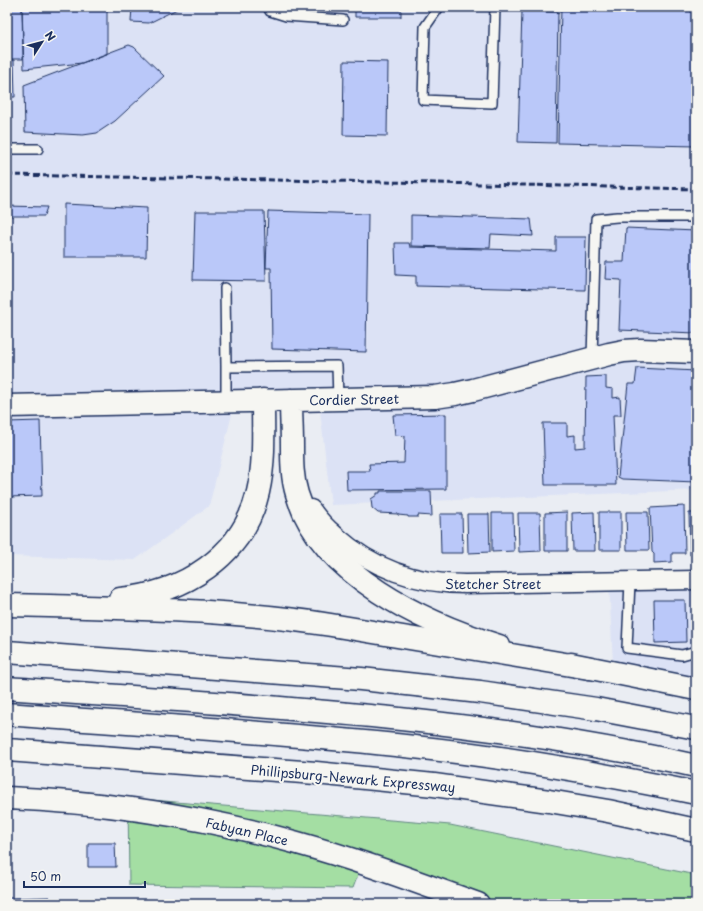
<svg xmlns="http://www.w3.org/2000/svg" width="703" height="911" font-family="'Playpen Sans',sans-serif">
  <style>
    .built { fill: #dce2f5 }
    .green { fill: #a4dea3; stroke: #608680 }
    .building { fill: #bac8f9; stroke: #1b2f5e }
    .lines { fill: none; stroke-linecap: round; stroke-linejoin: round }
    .service-casing { stroke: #1b2f5e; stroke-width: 12 }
    .minor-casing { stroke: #1b2f5e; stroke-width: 21 }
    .secondary-casing { stroke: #1b2f5e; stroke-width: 25 }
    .motorway-casing { stroke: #1b2f5e; stroke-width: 25 }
    .service { stroke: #f6f6f2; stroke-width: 9 }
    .minor { stroke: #f6f6f2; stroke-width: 18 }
    .secondary { stroke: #f6f6f2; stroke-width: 22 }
    .motorway { stroke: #f6f6f2; stroke-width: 22 }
    .rail { stroke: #1b2f5e; stroke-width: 3; stroke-dasharray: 6 3; stroke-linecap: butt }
    .labels { text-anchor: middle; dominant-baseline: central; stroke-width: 4; stroke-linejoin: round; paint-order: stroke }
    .street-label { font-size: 13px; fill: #1b2f5e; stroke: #f6f6f2 }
  </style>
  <rect width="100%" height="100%" fill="#eaedf3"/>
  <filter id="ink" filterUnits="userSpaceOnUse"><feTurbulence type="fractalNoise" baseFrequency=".025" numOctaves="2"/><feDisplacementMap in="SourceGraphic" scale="8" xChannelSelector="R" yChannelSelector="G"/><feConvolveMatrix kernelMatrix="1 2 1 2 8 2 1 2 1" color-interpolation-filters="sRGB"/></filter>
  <g filter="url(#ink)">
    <!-- built -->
    <path class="built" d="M7,7H696V490L331,505L319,402H235L209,506L135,560L7,556Z
      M609,582H696V687L613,665Z"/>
    <!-- green -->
    <path class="green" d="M128,798L450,825L696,875V904H445V895L361,867L353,888L129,885Z"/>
    <!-- building -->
    <path class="building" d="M7,7H22L23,59H7Z
      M22,7H107V54L82,63L24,69Z
      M132,7H181L149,23L131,22Z
      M355,7H401V17H355Z
      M561,7H696V146L558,143Z
      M522,11L558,12L556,143L518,142Z
      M129,45L134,47L164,76L115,121L97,133L83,135L25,132L24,85Z
      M7,60H14L15,97H7Z
      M344,61L388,62L387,136L343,135Z
      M64,204L147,208L146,257H64Z
      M7,206L47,207L44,216H7Z
      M195,211H264L266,281L193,280Z
      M268,211L368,214L366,352L272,349L271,268H266Z
      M411,215L531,219L533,236L491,234L490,248L411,246Z
      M626,228L696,231V333L619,330L621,280L605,279L606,262H624Z
      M556,237H586L585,290L416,286V276L396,275L395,243H409L410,247L556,251Z
      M637,368L696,371V482L622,479L618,477L628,384H635Z
      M606,376V388L613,389V398L620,397L621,415H613L616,485H545L543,423H567V436L575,435V448L585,447L586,377Z
      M446,414V489L347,490L346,471H370L369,464L404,463L405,436L395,435L393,415Z
      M40,421L42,496L7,497V422Z
      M380,491H431L432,516L418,515V517H408V516L398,515V514L378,513L372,508L371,499L377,495V493H380Z
      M684,506L685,553H672V562L654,563V554L652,552L650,508Z
      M567,512V551H545V513Z
      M594,512L595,551H573L572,513Z
      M599,512H621V550H599Z
      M626,512H648L649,550H627Z
      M492,513H513L514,551L492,552Z
      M518,513H540L541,551L519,552Z
      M689,513H696V555H690Z
      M440,514H462L463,553H441Z
      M467,514H489L490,552L468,553Z
      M654,600H685L686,642L655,643Z
      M88,843H115L116,867H88Z
      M49,897L50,904H7V898Z"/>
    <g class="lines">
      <defs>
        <path id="service" d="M268,7L270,11L286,16L343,20
          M439,7L425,27L423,100L492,103L495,7
          M7,149H38
          M225,288L226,367
          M592,358L596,219L617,217H696
          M226,401V367L337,366L338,399
          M630,582L627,648L682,655L696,651"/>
        <path id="minor" d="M311,509C318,519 326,528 336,536C372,568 417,584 465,584L696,580"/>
        <path id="secondary" d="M291,400C291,415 292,430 292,446C292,462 292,478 297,494C321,575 424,623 499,646
          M7,406L435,397L455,394L473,390L609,354L624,351L640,350L696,352
          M571,664L696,689
          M7,798C104,802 200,816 294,842C356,859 417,882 478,904"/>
        <path id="motorway" d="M120,599C183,593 243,557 258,492C265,462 263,431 263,400
          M7,605C53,606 98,607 143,609C206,611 268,615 331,625L589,668
          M7,652L361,679L480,692L596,709L696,728
          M7,688C238,705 470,715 696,766
          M7,714C143,725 279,732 414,747C509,757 603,774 696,793
          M7,750L316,773L434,785L549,801L608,811L696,830"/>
      </defs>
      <!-- service casing -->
      <use href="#service" class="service-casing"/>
      <!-- minor casing -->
      <use href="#minor" class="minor-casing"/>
      <!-- secondary casing -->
      <use href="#secondary" class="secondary-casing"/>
      <!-- motorway casing -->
      <use href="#motorway" class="motorway-casing"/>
      <!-- service -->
      <use href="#service" class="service"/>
      <!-- minor -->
      <use href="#minor" class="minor"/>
      <!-- secondary -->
      <use href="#secondary" class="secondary"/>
      <!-- motorway -->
      <use href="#motorway" class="motorway"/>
      <!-- rail -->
      <path class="rail" d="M7,175L437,183L696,189"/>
    </g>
  </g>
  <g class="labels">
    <!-- street labels -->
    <g class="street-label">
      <text transform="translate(354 399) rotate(-1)">Cordier Street</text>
      <text x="493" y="583">Stetcher Street</text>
      <text transform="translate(353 778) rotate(5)">Phillipsburg-Newark Expressway</text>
      <text transform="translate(247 831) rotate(13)">Fabyan Place</text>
    </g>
  </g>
  <!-- margin -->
  <rect width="703" height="911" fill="none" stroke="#f6f6f2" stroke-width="24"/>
  <rect x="12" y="12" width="679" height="887" fill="none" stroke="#1b2f5e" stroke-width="1.5" filter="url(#ink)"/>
  <!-- north arrow -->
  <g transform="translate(42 42) rotate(54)" stroke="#f6f6f2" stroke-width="3" paint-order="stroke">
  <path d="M0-3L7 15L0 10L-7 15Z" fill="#1b2f5e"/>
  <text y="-6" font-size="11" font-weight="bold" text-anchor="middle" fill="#1b2f5e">N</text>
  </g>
  <!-- scale -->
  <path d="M24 881v6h121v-6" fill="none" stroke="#1b2f5e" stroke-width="2"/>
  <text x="30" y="881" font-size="12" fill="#1b2f5e" stroke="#f6f6f2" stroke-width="3" paint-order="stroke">50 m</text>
</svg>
